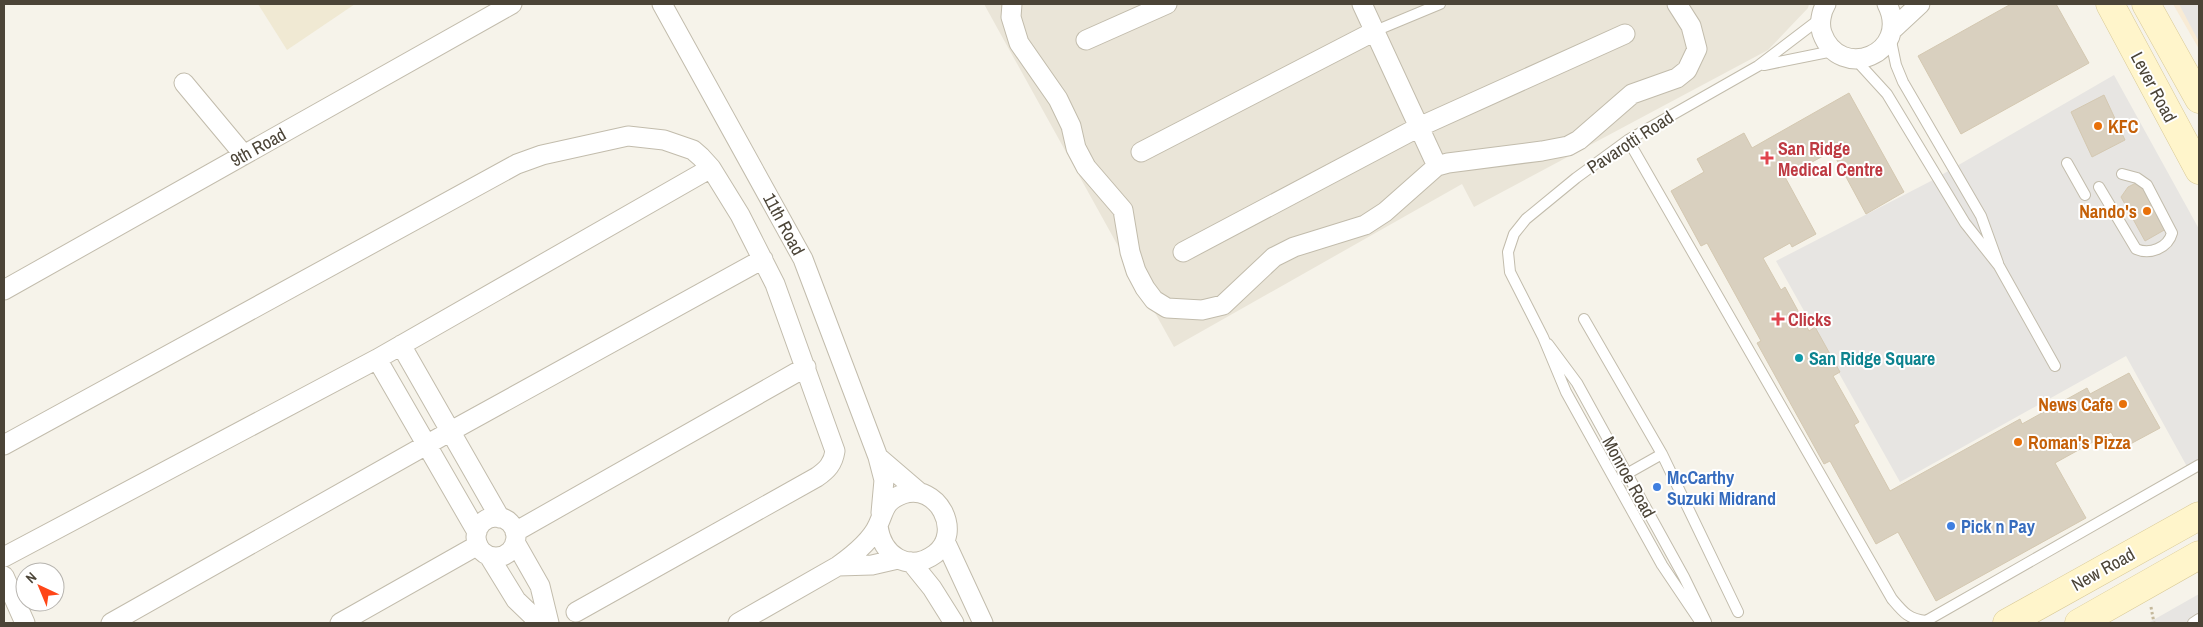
<svg xmlns="http://www.w3.org/2000/svg" width="2203" height="627" font-family="'Archivo Narrow',sans-serif">
  <style>
    .residential { fill: #eae5d8 }
    .commercial { fill: #f8ebd5 }
    .education { fill: #f0e9d3 }
    .parking { fill: #e7e5e2 }
    .building { fill: #d9d0bf; stroke: #d4c8b1 }
    .lines { fill: none; stroke-linecap: round; stroke-linejoin: round }
    .lane-casing { stroke: #c2bcac; stroke-width: 12 }
    .street-casing { stroke: #c2bcac; stroke-width: 21 }
    .secondary-casing { stroke: #d9ca97; stroke-width: 29 }
    .path { stroke: #c5b99c; stroke-width: 3; stroke-dasharray: 2.5 2.5; stroke-linecap: butt }
    .lane { stroke: #fff; stroke-width: 10 }
    .street { stroke: #fff; stroke-width: 19 }
    .secondary { stroke: #fff5cb; stroke-width: 28 }
    .food-dot { fill: #e8710a; stroke: #fff; stroke-width: 2 }
    .health-dot { fill: #e0444e; stroke: #fff; stroke-width: 2 }
    .culture-dot { fill: #0f9aa8; stroke: #fff; stroke-width: 2 }
    .shop-dot { fill: #3f7fe0; stroke: #fff; stroke-width: 2 }
    .labels { text-anchor: middle; dominant-baseline: central; stroke-width: 4; stroke-linejoin: round; paint-order: stroke }
    .street-label { font-size: 18px; fill: #4b4437; stroke: #fff }
    .food-label { font-size: 18px; font-weight: bold; fill: #c56008; stroke: #fff; text-anchor: start }
    .health-label { font-size: 18px; font-weight: bold; fill: #be3a42; stroke: #fff; text-anchor: start }
    .culture-label { font-size: 18px; font-weight: bold; fill: #0d838f; stroke: #fff; text-anchor: start }
    .shop-label { font-size: 18px; font-weight: bold; fill: #366cbe; stroke: #fff; text-anchor: start }
  </style>
  <rect width="100%" height="100%" fill="#f6f3ea"/>
  <!-- residential -->
  <path class="residential" d="M984,4H1809L1808,8L1768,50L1474,207L1462,184L1174,347Z"/>
  <!-- commercial -->
  <path class="commercial" d="M2173,4H2199V49Z"/>
  <!-- education -->
  <path class="education" d="M258,4H355L287,50Z"/>
  <!-- parking -->
  <path class="parking" d="M2179,4H2199V42Z
    M2114,75L2199,229V467L2190,472L2126,356L1900,482L1776,261L1931,181Z
    M2199,594V623H2148Z"/>
  <!-- building -->
  <path class="building" d="M2011,4H2056L2089,63L1961,134L1918,56Z
    M1849,93L1904,192L1866,214L1832,151L1785,177L1816,234L1792,247L1790,243L1763,258L1781,290L1785,287L1809,331L1815,327L1840,372L1833,376L1859,422L1854,425L1890,491L2020,419L2022,424L2087,388L2090,394L2129,373L2160,428L2121,449L2111,432L2055,463L2086,518L1936,601L1898,532L1876,544L1830,461L1824,464L1757,343L1761,341L1707,243L1701,246L1671,191L1704,172L1697,159L1744,133L1752,148Z
    M2104,95L2125,140L2092,157L2071,112Z
    M2140,181L2173,225L2145,241L2121,197L2128,187Z"/>
  <g class="lines">
    <defs>
      <path id="lane" d="M1375,31L1440,4
        M1890,36L1896,65L1903,82L1981,216L1998,263
        M1855,59L1887,94L1965,223L1999,266L2055,366
        M1764,65L1833,51
        M1628,140L1892,599C1903,612 1908,619 1926,621L2199,465
        M2067,163L2085,195
        M2099,187L2136,249C2150,255 2168,248 2172,233L2147,185L2137,178L2122,174
        M1584,319L1662,454L1623,476
        M1548,344L1577,383L1684,577L1706,622
        M1662,454L1738,612
        M1701,623L1662,565L1566,392L1543,337L1510,272L1508,252L1514,234L1526,219L1576,178L1628,140L1758,66L1821,18
        M2193,623L2199,619"/>
      <path id="street" d="M662,4L803,259L878,457L884,480L881,513
        M1012,4L1011,17L1019,43L1058,99L1071,126L1076,148L1086,167L1123,210L1130,252L1136,271L1145,288L1154,300L1167,308L1202,310L1223,305L1274,257L1294,247L1365,225L1385,212L1437,166L1448,163L1542,151L1568,146L1579,140L1632,94L1677,78L1687,70L1697,49L1691,26L1677,4
        M1362,4L1437,166
        M1826,4C1821,12 1819,24 1822,33C1840,83 1912,53 1887,4
        M1892,30L1920,4
        M1086,40L1167,4
        M184,83L244,155
        M1141,152L1375,31
        M1183,252L1419,127L1625,34
        M4,290L512,4
        M401,345L500,518
        M377,359L477,532
        M4,445L517,164L542,155L628,136L664,140L693,150L701,157L711,168L740,215L775,284L835,451C833,464 827,470 817,477L576,612
        M878,457L920,493
        M476 537a20 20 0 1 1 40 0a20 20 0 1 1-40 0Z
        M515,532L806,367
        M945,541L983,623
        M515,542L540,586L549,623
        M489,556L516,600L540,623
        M4,557L377,359L711,168
        M911,562L932,588L954,623
        M838,566L872,565L898,559
        M4,576L25,623
        M111,623L451,431L763,259
        M340,623L478,545
        M738,623L838,566C852,556 871,541 878,525C885,510 884,501 903,494C937,482 964,532 935,554C908,574 882,555 878,526"/>
      <path id="secondary" d="M2110,4L2199,170
        M2146,4L2199,99
        M2007,623L2199,516
        M2079,623L2199,555"/>
    </defs>
    <!-- lane casing -->
    <use href="#lane" class="lane-casing"/>
    <!-- street casing -->
    <use href="#street" class="street-casing"/>
    <!-- secondary casing -->
    <use href="#secondary" class="secondary-casing"/>
    <!-- path -->
    <path class="path" d="M2151,607L2154,623"/>
    <!-- lane -->
    <use href="#lane" class="lane"/>
    <!-- street -->
    <use href="#street" class="street"/>
    <!-- secondary -->
    <use href="#secondary" class="secondary"/>
  </g>
  <!-- markers -->
  <g class="food-dot">
    <circle cx="2098" cy="126" r="5"/>
    <circle cx="2147" cy="211" r="5"/>
    <circle cx="2123" cy="404" r="5"/>
    <circle cx="2018" cy="442" r="5"/>
  </g>
  <g class="health-dot">
    <path d="M1764.5 150.5h5v5h5v5h-5v5h-5v-5h-5v-5h5z"/>
    <path d="M1775.5 311.5h5v5h5v5h-5v5h-5v-5h-5v-5h5z"/>
  </g>
  <circle class="culture-dot" cx="1799" cy="358" r="5"/>
  <g class="shop-dot">
    <circle cx="1657" cy="487" r="5"/>
    <circle cx="1951" cy="526" r="5"/>
  </g>
  <g class="labels">
    <!-- street labels -->
    <g class="street-label">
      <text transform="translate(2154 87) rotate(62)">Lever Road</text>
      <text transform="translate(1630 142) rotate(-33)">Pavarotti Road</text>
      <text transform="translate(258 147) rotate(-29)">9th Road</text>
      <text transform="translate(784 224) rotate(62)">11th Road</text>
      <text transform="translate(1629 477) rotate(61)">Monroe Road</text>
      <text transform="translate(2103 569) rotate(-29)">New Road</text>
    </g>
    <!-- food labels -->
    <g class="food-label">
      <text x="2108" y="126">KFC</text>
      <text x="2137" y="211" text-anchor="end">Nando's</text>
      <text x="2113" y="404" text-anchor="end">News Cafe</text>
      <text x="2028" y="442">Roman's Pizza</text>
    </g>
    <!-- health labels -->
    <g class="health-label">
      <text x="1778" y="148">San Ridge<tspan x="1778" dy="21">Medical Centre</tspan></text>
      <text x="1788" y="319">Clicks</text>
    </g>
    <!-- culture labels -->
    <g class="culture-label">
      <text x="1809" y="358">San Ridge Square</text>
    </g>
    <!-- shop labels -->
    <g class="shop-label">
      <text x="1667" y="477">McCarthy<tspan x="1667" dy="21">Suzuki Midrand</tspan></text>
      <text x="1961" y="526">Pick n Pay</text>
    </g>
  </g>
  <!-- border -->
  <rect width="2203" height="627" fill="none" stroke="#4b4437" stroke-width="10"/>
  <!-- north arrow -->
  <g transform="translate(40 587) rotate(316)"><circle r="24" fill="#ffffff" stroke="#b7b4af"/>
  <path d="M0-4L9 19L0 12L-9 19Z" fill="#ff4618"/>
  <text y="-8" font-size="14" font-weight="bold" text-anchor="middle" fill="#4b4437">N</text>
  </g>
</svg>
